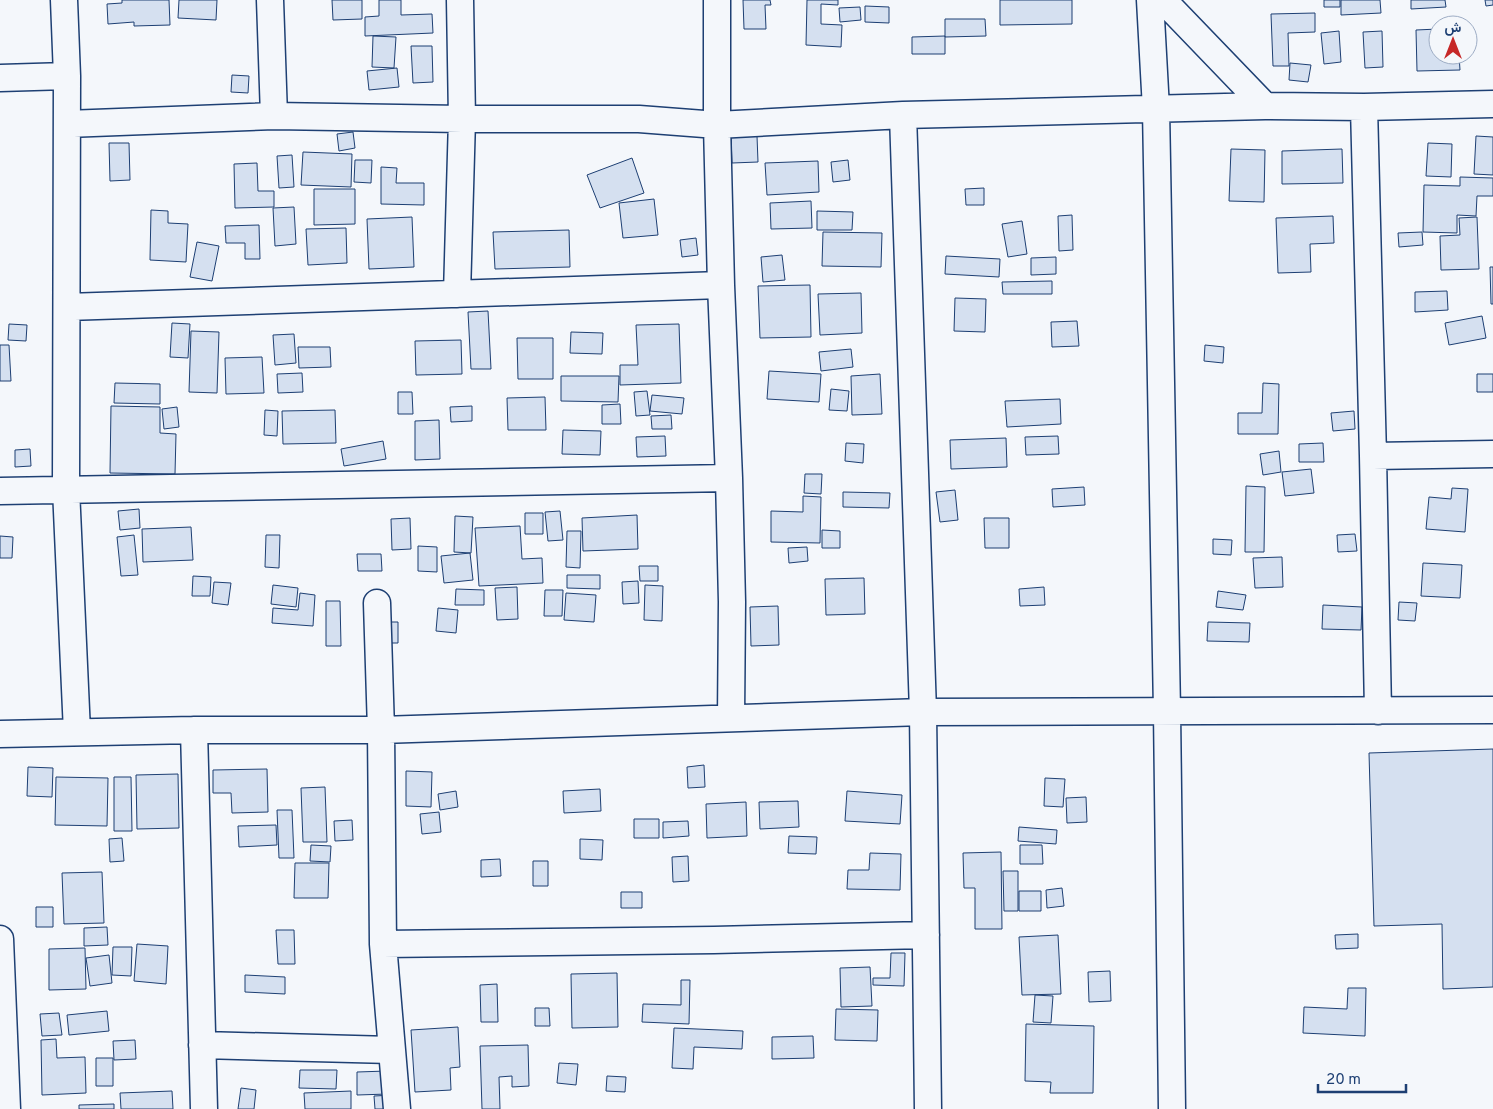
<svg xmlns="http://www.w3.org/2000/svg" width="1493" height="1109" font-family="Overpass,Vazirmatn,sans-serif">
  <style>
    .building { fill: #d5e0f0; stroke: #1d3f73 }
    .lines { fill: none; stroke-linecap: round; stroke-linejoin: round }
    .minor-casing { stroke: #1d3f73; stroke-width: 29 }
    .minor { stroke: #f4f7fb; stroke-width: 26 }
  </style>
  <rect width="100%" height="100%" fill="#f4f7fb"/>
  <!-- building -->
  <path class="building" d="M122,0H169L170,25L134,26V22L108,24L107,4L122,3Z
    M179,0H217L216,20L178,18Z
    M332,0H362V19L333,20Z
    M379,0H401V15L432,14L433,33L365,36V17L379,16Z
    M743,0H770L771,5H765L766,29H744Z
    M807,0H838V5L821,4V24L842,25L841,47L806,45Z
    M1000,0H1072V24L1000,25Z
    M1324,0H1340V7H1324Z
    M1341,0H1380L1381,13L1341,15Z
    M1411,0H1445L1446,7L1411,9Z
    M1485,0H1493V5L1486,6Z
    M865,6L889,7V23L865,22Z
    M860,7L861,20L840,22L839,8Z
    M1315,13V32L1288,33L1289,66H1273L1271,14Z
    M945,19H985L986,36L945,37Z
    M1438,29V55H1459L1460,70L1417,71L1416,30Z
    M1339,31L1341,62L1324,64L1321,33Z
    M1382,31L1383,67L1365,68L1363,32Z
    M373,36L396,37L394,68L372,67Z
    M945,36V54H912V37Z
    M411,46H432L433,82L413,83Z
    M1290,63L1311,65L1308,82L1289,80Z
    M397,68L399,87L369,90L367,71Z
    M232,75L249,76L248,93L231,92Z
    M353,132L355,148L339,151L337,134Z
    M731,136H757L758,162L732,163Z
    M1476,136L1493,137V175L1474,174Z
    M109,143H129L130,180L110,181Z
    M1428,143L1452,144L1451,177L1426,176Z
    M1231,149L1265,150L1264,202L1229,201Z
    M1342,149L1343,183L1282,184V151Z
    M303,152L352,154L351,187L301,185Z
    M292,155L294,187L279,188L277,156Z
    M632,158L644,193L600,208L587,175Z
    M355,160H372L371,183L354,182Z
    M848,160L850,180L833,182L831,162Z
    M818,161L819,192L767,195L765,163Z
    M257,163L258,191H274V207L235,208L234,164Z
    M381,167L397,168L396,183H424V205L381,204Z
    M1460,177L1493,178V196H1477L1476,216L1457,215V233L1423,232L1424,185L1460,186Z
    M984,188V205H966L965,189Z
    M314,189H355V224L314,225Z
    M654,199L658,235L623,238L619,203Z
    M811,201L812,228L771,229L770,203Z
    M294,207L296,244L275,246L273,208Z
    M151,210L168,211V223L188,224L186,262L150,260Z
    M817,211L853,212L852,230H817Z
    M1072,215L1073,250L1059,251L1058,216Z
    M1333,216L1334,243L1310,244L1311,272L1278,273L1276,218Z
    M412,217L414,267L369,269L367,219Z
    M1477,217L1479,269L1441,270L1440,236L1460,235L1459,218Z
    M1022,221L1027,254L1008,257L1002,224Z
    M259,225L260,259H245V243H226L225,226Z
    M346,228L347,263L308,265L306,229Z
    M569,230L570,267L495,269L493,232Z
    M823,232L882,233L881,267L822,266Z
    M1422,232L1423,245L1399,247L1398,233Z
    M696,238L698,255L682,257L680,240Z
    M197,242L219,246L212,281L190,277Z
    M782,255L785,280L763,282L761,257Z
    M946,256L1000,259L999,277L945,274Z
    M1056,257V274L1031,275V258Z
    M1490,267H1493V304H1491Z
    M1052,281V294H1003L1002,282Z
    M810,285L811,337L760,338L758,286Z
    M1447,291L1448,310L1415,312V292Z
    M861,293L862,333L820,335L818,294Z
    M955,298L986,299L985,332L954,331Z
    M488,311L491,369H471L468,312Z
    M1482,316L1486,338L1449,345L1445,323Z
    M1077,321L1079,346L1052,347L1051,322Z
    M172,323L190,324L188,358L170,357Z
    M9,324L27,325L26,341L8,340Z
    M679,324L681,383L620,385V365H638L636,325Z
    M191,331L219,332L217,393L189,392Z
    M571,332L603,333L602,354L570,353Z
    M294,334L296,363L275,365L273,335Z
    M517,338H553V379H518Z
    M461,340L462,374L416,375L415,341Z
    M0,345H9L11,381H0Z
    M1205,345L1224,347L1223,363L1204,361Z
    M298,347H330L331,367L299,368Z
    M851,349L853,367L821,371L819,352Z
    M262,357L264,393L226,394L225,358Z
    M769,371L821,374L819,402L767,399Z
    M302,373L303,392L278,393L277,374Z
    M880,374L882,414L852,415L851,376Z
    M1477,374H1493V392H1477Z
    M561,376H619L618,402L561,401Z
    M115,383L160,384V404L114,403Z
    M1263,383L1279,384L1278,434H1238V413H1262Z
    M831,389L849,391L847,411L829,410Z
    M647,391L650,415L636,416L634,392Z
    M398,392H412L413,414H398Z
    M652,395L684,398L682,414L650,411Z
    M545,397L546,430H508L507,398Z
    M1060,399L1061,424L1007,427L1005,401Z
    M620,404L621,424H602V405Z
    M111,406L160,407V433L176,434L175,474L110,473Z
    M472,406V421L451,422L450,407Z
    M177,407L179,427L164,429L162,409Z
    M265,410L278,411L277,436L264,435Z
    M335,410L336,443L283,444L282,411Z
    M1354,411L1355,429L1333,431L1331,413Z
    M671,415L672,429H652L651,416Z
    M439,420L440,459L415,460V421Z
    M563,430L601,431L600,455L562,454Z
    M665,436L666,456L637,457L636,437Z
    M1058,436L1059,454L1026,455L1025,437Z
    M1006,438L1007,467L951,469L950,440Z
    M383,441L386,459L344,466L341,449Z
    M846,443L864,444L863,463L845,461Z
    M1323,443L1324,462H1299V444Z
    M30,449L31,466L15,467V450Z
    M1279,451L1281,472L1263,475L1260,454Z
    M1311,469L1314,493L1285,496L1282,472Z
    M805,474H822L821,494L804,493Z
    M1246,486L1265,487L1264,552H1245Z
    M1084,487L1085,505L1053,507L1052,489Z
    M1452,488L1468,489L1465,532L1426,529L1429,497L1451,499Z
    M955,490L958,520L940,522L936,492Z
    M843,492L890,493L889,508L843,507Z
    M803,496L821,497L820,543L771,542V511L803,512Z
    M139,509L140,528L120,530L118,511Z
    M560,511L563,540L548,541L545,512Z
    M525,513H543V534H525Z
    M637,515L638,549L583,551L582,518Z
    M455,516L473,517L471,553L454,552Z
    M410,518L411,549L392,550L391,519Z
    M984,518H1009V548H985Z
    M520,526L522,559L542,558L543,583L479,586L475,528Z
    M191,527L193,560L143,562L142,529Z
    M822,530L840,531V548H822Z
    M567,531H581L580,568L566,567Z
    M1355,534L1357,551L1338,552L1337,535Z
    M134,535L138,575L121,576L117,537Z
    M266,535H280L279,568L265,567Z
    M0,536L13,537L12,558H0Z
    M1213,539L1232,540L1231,555L1213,554Z
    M418,546L437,547V572L418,571Z
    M807,547L808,561L789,563L788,548Z
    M470,553L473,580L444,583L441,556Z
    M357,554H381L382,571H358Z
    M1282,557L1283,587L1255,588L1253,558Z
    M1423,563L1462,565L1460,598L1421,596Z
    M639,566H658V581H640Z
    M567,575H600V589L567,588Z
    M193,576L211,577L210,596H192Z
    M864,578L865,614L826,615L825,579Z
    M638,581L639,603L623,604L622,582Z
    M214,582L231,583L228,605L212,603Z
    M273,585L298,588L296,607L271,604Z
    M645,585L663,586L662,621L644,620Z
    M517,587L518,619L497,620L495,588Z
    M1044,587L1045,605L1020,606L1019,589Z
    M456,589L484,590V605H455Z
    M545,590H563L562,616H544Z
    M1218,591L1246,595L1243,610L1216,607Z
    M300,593L315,595L313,626L272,623L273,608L298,610Z
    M566,593L596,595L594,622L564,620Z
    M326,601H340L341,646H326Z
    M1399,602L1417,603L1415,621L1398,620Z
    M1323,605L1362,607L1361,630L1322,629Z
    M778,606L779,645L751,646L750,607Z
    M438,608L458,610L456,633L436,631Z
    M381,622H398V643H381Z
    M1208,622L1250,623L1249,642L1207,641Z
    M1493,749V987L1443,989L1442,924L1374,926L1369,753Z
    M704,765L705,787L688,788L687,767Z
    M28,767L53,768L52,797L27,796Z
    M267,769L268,812L232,813L231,793H213V770Z
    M406,771L432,772L431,807L406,806Z
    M178,774L179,828L137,829L136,775Z
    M56,777L108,778L107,826L55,825Z
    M114,777H131L132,831H114Z
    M1045,778L1065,779L1063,807L1044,806Z
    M325,787L327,842H303L301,788Z
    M600,789L601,811L564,813L563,791Z
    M456,791L458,807L440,810L438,794Z
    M847,791L902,795L900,824L845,821Z
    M1086,797L1087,822L1067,823L1066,798Z
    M798,801L799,827L760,829L759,802Z
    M746,802L747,836L707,838L706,804Z
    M277,810H292L294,858H279Z
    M439,812L441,832L422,834L420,814Z
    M634,819H659V838H634Z
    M352,820L353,840L335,841L334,821Z
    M688,821L689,836L663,838V822Z
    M276,825L277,845L239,847L238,826Z
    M1019,827L1057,830L1056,844L1018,841Z
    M789,836L817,837L816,854L788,853Z
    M122,838L124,861L110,862L109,839Z
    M580,839L603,840L602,860L580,859Z
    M311,845L331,846L330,862L310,861Z
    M1020,845H1042L1043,864H1020Z
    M1001,852L1002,929H975V888H964L963,853Z
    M870,853L901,854L900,890L847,889L848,870H869Z
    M688,856L689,881L673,882L672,857Z
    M500,859L501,876L481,877V860Z
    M533,861H548V886H533Z
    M295,863H329L328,898H294Z
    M1003,871H1018V911H1004Z
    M102,872L104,923L64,924L62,873Z
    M1062,888L1064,906L1047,908L1046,890Z
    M1019,891H1041V911H1019Z
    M621,892H642V908H621Z
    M36,907H53V927H36Z
    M107,927L108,945L84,946V928Z
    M276,930H294L295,964H278Z
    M1358,934V948L1336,949L1335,935Z
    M1058,935L1061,994L1022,995L1019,937Z
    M137,944L168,946L166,984L134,981Z
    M113,947H132L131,976L112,975Z
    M85,948L86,989L49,990V949Z
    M891,953H905L904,986L873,985V978H890Z
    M109,955L112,983L90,986L86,958Z
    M870,967L872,1006L841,1007L840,968Z
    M1110,971L1111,1001L1089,1002L1088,972Z
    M617,973L618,1027L572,1028L571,974Z
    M245,975L285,977V994L245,992Z
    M681,980H690L689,1024L642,1022L643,1004L681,1005Z
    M497,984L498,1022H481L480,985Z
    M1348,988H1366L1365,1036L1303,1033L1304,1007L1347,1009Z
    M1035,995L1053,996L1051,1023L1033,1022Z
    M535,1008H549L550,1026H535Z
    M836,1009L878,1010L877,1041L835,1040Z
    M107,1011L109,1031L69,1035L67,1015Z
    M59,1013L62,1035L42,1036L40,1014Z
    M1026,1024L1094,1026L1093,1093H1050L1051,1082L1025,1081Z
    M458,1027L460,1067L450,1068L451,1090L415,1092L411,1030Z
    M674,1028L743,1031L742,1049L694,1047L693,1069L672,1068Z
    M813,1036L814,1058L772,1059V1037Z
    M56,1039L57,1058L85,1057L86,1093L42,1095L41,1040Z
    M135,1040L136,1059L114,1060L113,1041Z
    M528,1045L529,1086L512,1087V1076L499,1077L500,1109H482L480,1046Z
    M96,1058H113V1086H96Z
    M559,1063L578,1064L576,1085L557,1083Z
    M300,1070H337L336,1089L299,1088Z
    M387,1071L388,1094L357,1095V1072Z
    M607,1076L626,1077L625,1092L606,1091Z
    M241,1088L256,1090L254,1109H238Z
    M172,1091L173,1109H121L120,1093Z
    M351,1091V1109H305L304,1093Z
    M393,1095L394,1109H375L374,1096Z
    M114,1104V1109H79V1105Z"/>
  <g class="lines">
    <defs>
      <path id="minor" d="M64,0L67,76L66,489L77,732
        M270,0L274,116
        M717,0V125L721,285L729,478L732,602L731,718
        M1150,0L1156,109L1167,711L1172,1109
        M1163,0L1265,106
        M0,78L67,76
        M1364,107L1373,456L1378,711
        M903,115L923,712L928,1109
        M67,124L274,116L462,119H639L717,125L903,115L1265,106L1364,107L1493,104
        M457,294L462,119L460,0
        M67,307L721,285
        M1373,456L1493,454
        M0,491L729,478
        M377,603L381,730L383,944L397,1109
        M194,730L204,1109
        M0,734L194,730H381L923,712L1493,710
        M0,939L7,1109
        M383,944L714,940L926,935
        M202,1045L391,1050"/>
    </defs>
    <!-- minor casing -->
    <use href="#minor" class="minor-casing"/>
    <!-- minor -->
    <use href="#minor" class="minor"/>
  </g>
  <!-- north arrow -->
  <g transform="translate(1453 40)"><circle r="24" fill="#f4f7fb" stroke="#9eadc5"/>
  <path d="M0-4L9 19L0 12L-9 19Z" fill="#c62828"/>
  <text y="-8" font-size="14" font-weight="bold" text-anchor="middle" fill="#1d3f73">ش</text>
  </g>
  <!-- scale -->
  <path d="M1318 1084v8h88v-8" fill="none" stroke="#1d3f73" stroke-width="2.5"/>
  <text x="1326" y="1084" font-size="15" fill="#1d3f73" stroke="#f4f7fb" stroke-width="4" paint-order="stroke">20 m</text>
</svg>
